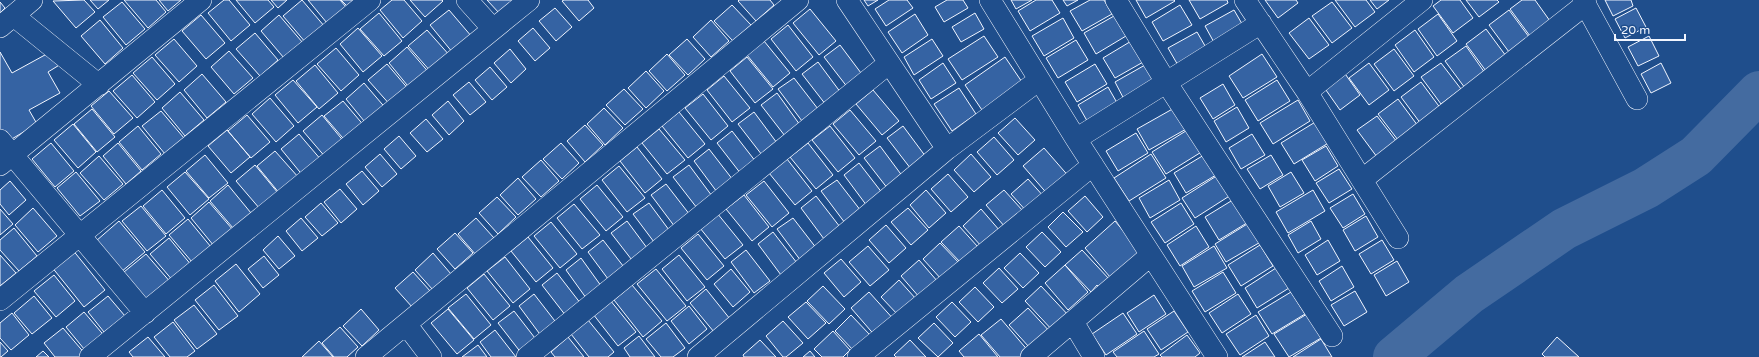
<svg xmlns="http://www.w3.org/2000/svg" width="1759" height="357" font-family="'Varela Round',sans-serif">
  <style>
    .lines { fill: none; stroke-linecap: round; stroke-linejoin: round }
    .river { stroke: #446ba0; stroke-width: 42 }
    .building { fill: #3563a3; stroke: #f2f6ff }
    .street-casing { stroke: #f2f6ff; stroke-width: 22 }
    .street { stroke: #1f4e8c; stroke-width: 21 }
  </style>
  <rect width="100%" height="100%" fill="#1f4e8c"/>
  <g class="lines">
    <!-- river -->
    <path class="river" d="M1394,357L1469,294L1564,229L1646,188L1696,156L1759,92"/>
  </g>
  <!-- building -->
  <path class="building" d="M84,0L95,12L76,28L53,1Z
    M90,0H109L98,9Z
    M124,0H156L166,12L148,28Z
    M159,0H181L168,11Z
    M224,0H229L250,25L231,41L208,13Z
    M236,0H268L274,7L255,23Z
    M271,0H287L278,8Z
    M302,0L325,27L306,43L283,16Z
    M308,0H340L346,7L327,23Z
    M341,0H355L347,6Z
    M392,0H404L422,21L403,38L380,10Z
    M410,0H442L443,1L425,17Z
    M487,0H517L500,14Z
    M564,0H588L594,8L579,21L562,1Z
    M739,0H770L774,5L756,21L738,1Z
    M864,0H878L868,6Z
    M889,0H907L913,8L886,26L875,9Z
    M947,0H963L968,8L944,22L935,7Z
    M1011,0H1032L1016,9Z
    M1036,0H1052L1060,13L1030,31L1018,11Z
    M1063,0H1078L1067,6Z
    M1090,0H1104L1112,14L1082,31L1070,11Z
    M1136,0H1174L1175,1L1146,18Z
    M1189,0H1227L1228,3L1200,19Z
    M1265,0H1296L1298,3L1278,18Z
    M1335,0H1366L1375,12L1355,27Z
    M1370,0H1389L1377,9Z
    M1441,0H1460L1473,18L1453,33L1433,6Z
    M1466,0H1497L1499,2L1479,17Z
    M1522,0H1535L1550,21L1530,36L1510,9Z
    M1605,0H1631L1633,6L1613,16Z
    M0,2L5,8L0,13Z
    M122,2L145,29L126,45L103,17Z
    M1332,2L1352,28L1332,43L1312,16Z
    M732,5L751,25L733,41L714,21Z
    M1180,5L1192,25L1163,41L1152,22Z
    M555,8L572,27L556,41L539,21Z
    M1636,8L1646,27L1625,38L1615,19Z
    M810,9L836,41L819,55L793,23Z
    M449,10L472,37L453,53L430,25Z
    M1234,10L1245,29L1216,46L1205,26Z
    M1509,10L1529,37L1509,52L1489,25Z
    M379,13L402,41L384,56L360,29Z
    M975,13L984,29L961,42L952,27Z
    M915,14L928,35L902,53L888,32Z
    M1438,14L1457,41L1437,56L1418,29Z
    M201,15L225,43L206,59L182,31Z
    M279,15L303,43L284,58L261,31Z
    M1114,16L1126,36L1096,54L1084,33Z
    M1063,18L1074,38L1044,56L1032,36Z
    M1309,18L1329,45L1309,59L1289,33Z
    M100,20L123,48L105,64L81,36Z
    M711,20L729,41L711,57L693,37Z
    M788,25L813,57L796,71L771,39Z
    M358,28L382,56L363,72L340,44Z
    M533,28L550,48L535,61L518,41Z
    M1486,29L1506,56L1486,71L1466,44Z
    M427,30L451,57L432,73L408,46Z
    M1415,30L1434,57L1414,72L1395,45Z
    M1197,32L1208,51L1179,67L1168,48Z
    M255,33L278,60L260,76L236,49Z
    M984,36L998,57L962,80L948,59Z
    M1649,36L1659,56L1638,66L1628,47Z
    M174,39L197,66L179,82L155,55Z
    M687,39L705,59L688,75L669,55Z
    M932,39L943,56L914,75L904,57Z
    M1076,40L1088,60L1058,78L1046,58Z
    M1133,40L1145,61L1115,78L1103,58Z
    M764,41L790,73L773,87L747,55Z
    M840,45L864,77L848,88L824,57Z
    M1466,46L1485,73L1465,88L1445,61Z
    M407,47L431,75L412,91L389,63Z
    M336,48L359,75L341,91L317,64Z
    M510,49L526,69L511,83L494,63Z
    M1394,49L1414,76L1394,91L1374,64Z
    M54,50L61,64L48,72L60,93L29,110L37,124L5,143L0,134V52L12,73Z
    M229,51L253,78L234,94L211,67Z
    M667,54L685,75L667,91L649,71Z
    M1262,54L1277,77L1243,98L1229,76Z
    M152,57L175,84L157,100L133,73Z
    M747,57L773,89L755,103L730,71Z
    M1005,57L1024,85L984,113L965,85Z
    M818,62L841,93L826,105L802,74Z
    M943,63L956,83L931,99L919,80Z
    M1369,63L1389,90L1369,105L1349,78Z
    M1441,63L1461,89L1441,104L1421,77Z
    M1661,63L1671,83L1651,93L1641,74Z
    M387,64L410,91L392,107L368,80Z
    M1095,64L1107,84L1077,102L1065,82Z
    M315,65L338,93L319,109L296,81Z
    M1145,65L1157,85L1126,103L1115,82Z
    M490,67L507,87L492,100L475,80Z
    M1341,68L1360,95L1340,110L1321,83Z
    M646,71L664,91L646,108L628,88Z
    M202,74L226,102L207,118L184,90Z
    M132,75L155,102L137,118L113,91Z
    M724,76L750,108L732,122L707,90Z
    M794,78L818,109L802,121L778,89Z
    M293,80L317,107L298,123L275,95Z
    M1277,80L1290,101L1258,121L1245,100Z
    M469,82L486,102L470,115L453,95Z
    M1421,82L1441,109L1421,124L1401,97Z
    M364,83L388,111L369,127L346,99Z
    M1223,84L1235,105L1213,119L1200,98Z
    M1108,87L1120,108L1090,126L1078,105Z
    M959,88L976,114L952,131L934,104Z
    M624,89L643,109L625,125L606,105Z
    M873,90L899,121L882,135L856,104Z
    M109,91L133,118L114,134L91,106Z
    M180,92L204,120L185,136L162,108Z
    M777,93L800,125L785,136L761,105Z
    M703,94L728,126L711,140L685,108Z
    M270,98L294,126L276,142L252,114Z
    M1398,99L1418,126L1398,140L1378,114Z
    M1298,100L1310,121L1273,144L1260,123Z
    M343,101L366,128L348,144L324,116Z
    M448,101L464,121L449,135L432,115Z
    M1176,107L1188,128L1149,150L1137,129Z
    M1237,107L1249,128L1226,142L1214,121Z
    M604,108L623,128L605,145L587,124Z
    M92,109L115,137L97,152L74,124Z
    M850,110L876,141L859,155L833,124Z
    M161,111L184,138L165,154L142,126Z
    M679,112L705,144L688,158L662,126Z
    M754,112L777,143L762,155L738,124Z
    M247,115L270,142L251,158L228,131Z
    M322,115L345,143L327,159L303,131Z
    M1377,116L1397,142L1377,157L1357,130Z
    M1015,118L1035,140L1018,155L998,133Z
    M426,119L443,139L427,152L410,133Z
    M1317,121L1330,142L1294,164L1281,143Z
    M73,124L96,152L78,168L54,140Z
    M585,125L603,145L585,162L567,141Z
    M138,126L161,154L142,170L119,142Z
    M830,126L855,158L838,172L812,140Z
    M903,126L926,157L911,169L887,138Z
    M659,129L685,160L667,174L642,143Z
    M1189,129L1203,151L1166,174L1152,152Z
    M227,130L250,157L231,173L208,146Z
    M732,131L756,162L741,174L717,143Z
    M1136,133L1148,153L1118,171L1106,151Z
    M299,134L322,161L304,177L281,149Z
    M1252,134L1265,155L1241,169L1229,148Z
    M399,136L416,156L401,169L384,149Z
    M994,137L1014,160L997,175L977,152Z
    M51,143L74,171L55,187L32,159Z
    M118,143L141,171L126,184L103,156Z
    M561,143L579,163L562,179L543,159Z
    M808,143L833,175L816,189L790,157Z
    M880,146L903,177L888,189L864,158Z
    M1326,146L1338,166L1315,181L1302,160Z
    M637,147L662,179L645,193L620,161Z
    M1044,148L1071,179L1050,197L1023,166Z
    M709,149L733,180L717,192L694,161Z
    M275,151L299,178L280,194L257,166Z
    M380,154L397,174L382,187L365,167Z
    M971,154L991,177L974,192L954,170Z
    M1151,154L1166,178L1129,201L1114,178Z
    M205,155L228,183L209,198L186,171Z
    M1204,155L1216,175L1186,193L1174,173Z
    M1271,155L1283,175L1260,189L1247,169Z
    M99,156L123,184L104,200L80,173Z
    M787,159L812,191L795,205L769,173Z
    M541,160L559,181L541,197L522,177Z
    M859,163L883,194L867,206L844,175Z
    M255,165L278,193L260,209L236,181Z
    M689,165L712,196L697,208L673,177Z
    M619,166L645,198L627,212L602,180Z
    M1339,169L1352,189L1329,203L1316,183Z
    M362,171L379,191L363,205L346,184Z
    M76,172L100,201L80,216L57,188Z
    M185,172L209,199L190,215L167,187Z
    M1291,172L1304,193L1280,207L1268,186Z
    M948,174L968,197L951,212L931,189Z
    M1218,175L1231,195L1195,218L1182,198Z
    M518,178L536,199L518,215L500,195Z
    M1028,179L1045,198L1028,213L1011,194Z
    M837,180L861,211L845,223L821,191Z
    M1169,180L1180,200L1150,218L1139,198Z
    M10,181L26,200L9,215L0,204V190Z
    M764,181L789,213L772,227L746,195Z
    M666,184L690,215L675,227L651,195Z
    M228,185L251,213L233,228L210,201Z
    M597,185L623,217L606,231L580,199Z
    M340,189L357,209L341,223L324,202Z
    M162,190L185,218L166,234L143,206Z
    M926,190L946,213L929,228L910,205Z
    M1004,190L1023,211L1005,227L986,205Z
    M1313,190L1325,211L1288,233L1276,212Z
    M1353,194L1365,214L1343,228L1330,208Z
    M744,195L769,227L752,241L726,209Z
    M816,196L840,227L824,239L801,208Z
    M1085,196L1103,217L1087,232L1068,211Z
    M497,197L516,217L498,234L479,213Z
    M1236,198L1250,221L1219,240L1205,217Z
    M209,202L233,230L214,246L191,218Z
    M321,203L338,223L322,236L305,217Z
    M649,203L672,234L657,246L633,214Z
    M1181,203L1194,224L1165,243L1151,222Z
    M574,204L600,235L582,249L557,218Z
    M141,206L166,236L147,251L122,221Z
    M33,208L57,236L38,252L15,225Z
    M908,208L928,230L911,245L891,222Z
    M0,209L13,224L0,235Z
    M981,209L1000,231L982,247L963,226Z
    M1063,212L1083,232L1066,247L1048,227Z
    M717,213L743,245L725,259L700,228Z
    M1366,216L1378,237L1355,251L1343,230Z
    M301,218L318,238L302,251L286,231Z
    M476,218L494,238L476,255L458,234Z
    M793,218L817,249L801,261L777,229Z
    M188,219L211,247L192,262L169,235Z
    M119,221L145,252L121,272L96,241Z
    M627,221L650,252L635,264L611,233Z
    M1115,221L1140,251L1110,277L1085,248Z
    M1252,221L1264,240L1226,262L1215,244Z
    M1311,221L1321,239L1298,253L1288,235Z
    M551,222L577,254L560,268L534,236Z
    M886,225L906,248L889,263L869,240Z
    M959,226L978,247L961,263L941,242Z
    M1196,226L1209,247L1180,266L1167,245Z
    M14,228L37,256L19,271L0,250V240Z
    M773,232L797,263L781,275L758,244Z
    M1042,232L1061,252L1045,267L1026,247Z
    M455,233L473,253L455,269L437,249Z
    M698,234L724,266L707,280L681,248Z
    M278,236L295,256L279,269L263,250Z
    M528,237L553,268L536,282L511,251Z
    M169,238L192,266L174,282L150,254Z
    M603,240L627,271L611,283L588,252Z
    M1328,240L1340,261L1317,275L1305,255Z
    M1382,240L1394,260L1371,274L1359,254Z
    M940,243L960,264L942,280L923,259Z
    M1260,245L1273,266L1241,286L1228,265Z
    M868,246L889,270L870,286L849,262Z
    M1214,246L1227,268L1194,287L1182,266Z
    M72,249L105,290L84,307L51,266Z
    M746,250L770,281L754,293L731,262Z
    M1082,250L1110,280L1100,289L1097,285L1091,292L1065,265Z
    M433,253L451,274L433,290L415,270Z
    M1020,253L1039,273L1023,288L1004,268Z
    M146,254L172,284L149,303L124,272Z
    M0,255L16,273L0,286Z
    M679,255L705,287L687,301L662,269Z
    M264,256L279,275L263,288L248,269Z
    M505,257L530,289L513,303L487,271Z
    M581,258L604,290L589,302L566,270Z
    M841,259L861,282L844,297L824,273Z
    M919,260L938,282L920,298L901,276Z
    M1397,261L1409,282L1386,296L1374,275Z
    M236,264L260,294L239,312L215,281Z
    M1065,265L1088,292L1068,310L1045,283Z
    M1342,266L1354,287L1331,301L1319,281Z
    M999,268L1018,289L1002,303L983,283Z
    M1276,268L1289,288L1257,308L1245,288Z
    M656,269L686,306L667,321L637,284Z
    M731,269L750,292L733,307L714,284Z
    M413,272L431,292L413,308L395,288Z
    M1223,272L1236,293L1205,312L1192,291Z
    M557,273L581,304L566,316L542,285Z
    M484,274L510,306L493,320L467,288Z
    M54,275L75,301L56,317L34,291Z
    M899,280L916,299L899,316L881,297Z
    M214,285L238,316L219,330L195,300Z
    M632,285L662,321L643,337L614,300Z
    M823,286L845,309L829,324L807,301Z
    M1041,286L1070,317L1054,332L1025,301Z
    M975,287L994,307L978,322L959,302Z
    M706,289L730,319L714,332L690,303Z
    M1355,291L1367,312L1344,326L1331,305Z
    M869,292L896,322L877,338L851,308Z
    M1291,292L1305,314L1272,334L1258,312Z
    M466,294L491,325L474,339L448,308Z
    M534,294L558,325L542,337L519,306Z
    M1238,294L1251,314L1222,333L1209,313Z
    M1154,295L1166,314L1139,332L1127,313Z
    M34,296L52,318L32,334L14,313Z
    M108,296L125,316L104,332L88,312Z
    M610,300L636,332L618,346L593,314Z
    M806,302L826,323L808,339L788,317Z
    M952,302L971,322L955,337L936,317Z
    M194,305L217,334L197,349L174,320Z
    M689,306L707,329L689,344L671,321Z
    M1028,308L1052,334L1029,347L1009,325Z
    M361,309L379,330L362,346L343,326Z
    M448,309L474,340L457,354L431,323Z
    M514,311L538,342L522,354L498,323Z
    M1174,311L1188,332L1161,350L1147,329Z
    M84,312L107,339L89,355L66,327Z
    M12,313L29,335L11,350L0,338V323Z
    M1123,313L1137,334L1106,355L1092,334Z
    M1307,314L1321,338L1289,357L1274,334Z
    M851,315L870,335L854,351L835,331Z
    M1256,315L1269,336L1240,355L1226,334Z
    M1001,319L1030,353L1025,357H1000L981,335Z
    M588,320L614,352L608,357H589L571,334Z
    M783,321L803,343L786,357H783L766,336Z
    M173,322L195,351L187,357H170L154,337Z
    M666,323L685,348L673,357H661L646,339Z
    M934,323L953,343L938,357L918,338Z
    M340,327L358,347L347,357H334L322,343Z
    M63,328L86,355L84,357H55L44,343Z
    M495,330L516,357H491L480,342Z
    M833,331L850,350L843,357H822L814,349Z
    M1144,331L1159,354L1154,357H1117L1113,352Z
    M979,334L998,357H964L959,351Z
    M1187,335L1200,353L1195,357H1162L1160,355Z
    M639,336L655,357H630L624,348Z
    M148,337L165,357H133L129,352Z
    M568,337L584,357H555L551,352Z
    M1557,337L1579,357H1545L1542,354Z
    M1321,339L1332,357H1293Z
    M760,340L776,357H744L743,355Z
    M910,340L926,357H896L894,355Z
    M319,341L333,357H302Z
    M0,342L8,351L1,357H0Z
    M1265,342L1275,357H1242Z
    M478,345L487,357H462Z
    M43,351L49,357H36Z
    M810,351L815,357H803Z"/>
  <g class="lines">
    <defs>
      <path id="street" d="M467,0L493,29
        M847,0L947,149
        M990,0L1076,139L1217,357
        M1116,0L1166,82L1332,336
        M1245,0L1307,92L1398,238
        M1583,0L1637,99
        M14,16L99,85
        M0,27L32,0
        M1307,92L1422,0
        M1076,139L1261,23
        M0,140L145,313
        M0,165L201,0
        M1363,179L1586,4
        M0,300L370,0
        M1073,322L1094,357
        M406,324L431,357
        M90,357L529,0
        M366,357L798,0
        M527,357L888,64
        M698,357L947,149L1039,80
        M858,357L1093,165
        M1031,357L1151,255"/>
    </defs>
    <!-- street casing -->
    <use href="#street" class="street-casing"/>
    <!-- street -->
    <use href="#street" class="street"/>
  </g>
  <!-- scale -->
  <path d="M1615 34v6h70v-6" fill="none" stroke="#f2f6ff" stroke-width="2"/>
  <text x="1621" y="34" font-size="12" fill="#f2f6ff" stroke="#1f4e8c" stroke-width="3" paint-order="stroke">20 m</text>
</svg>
